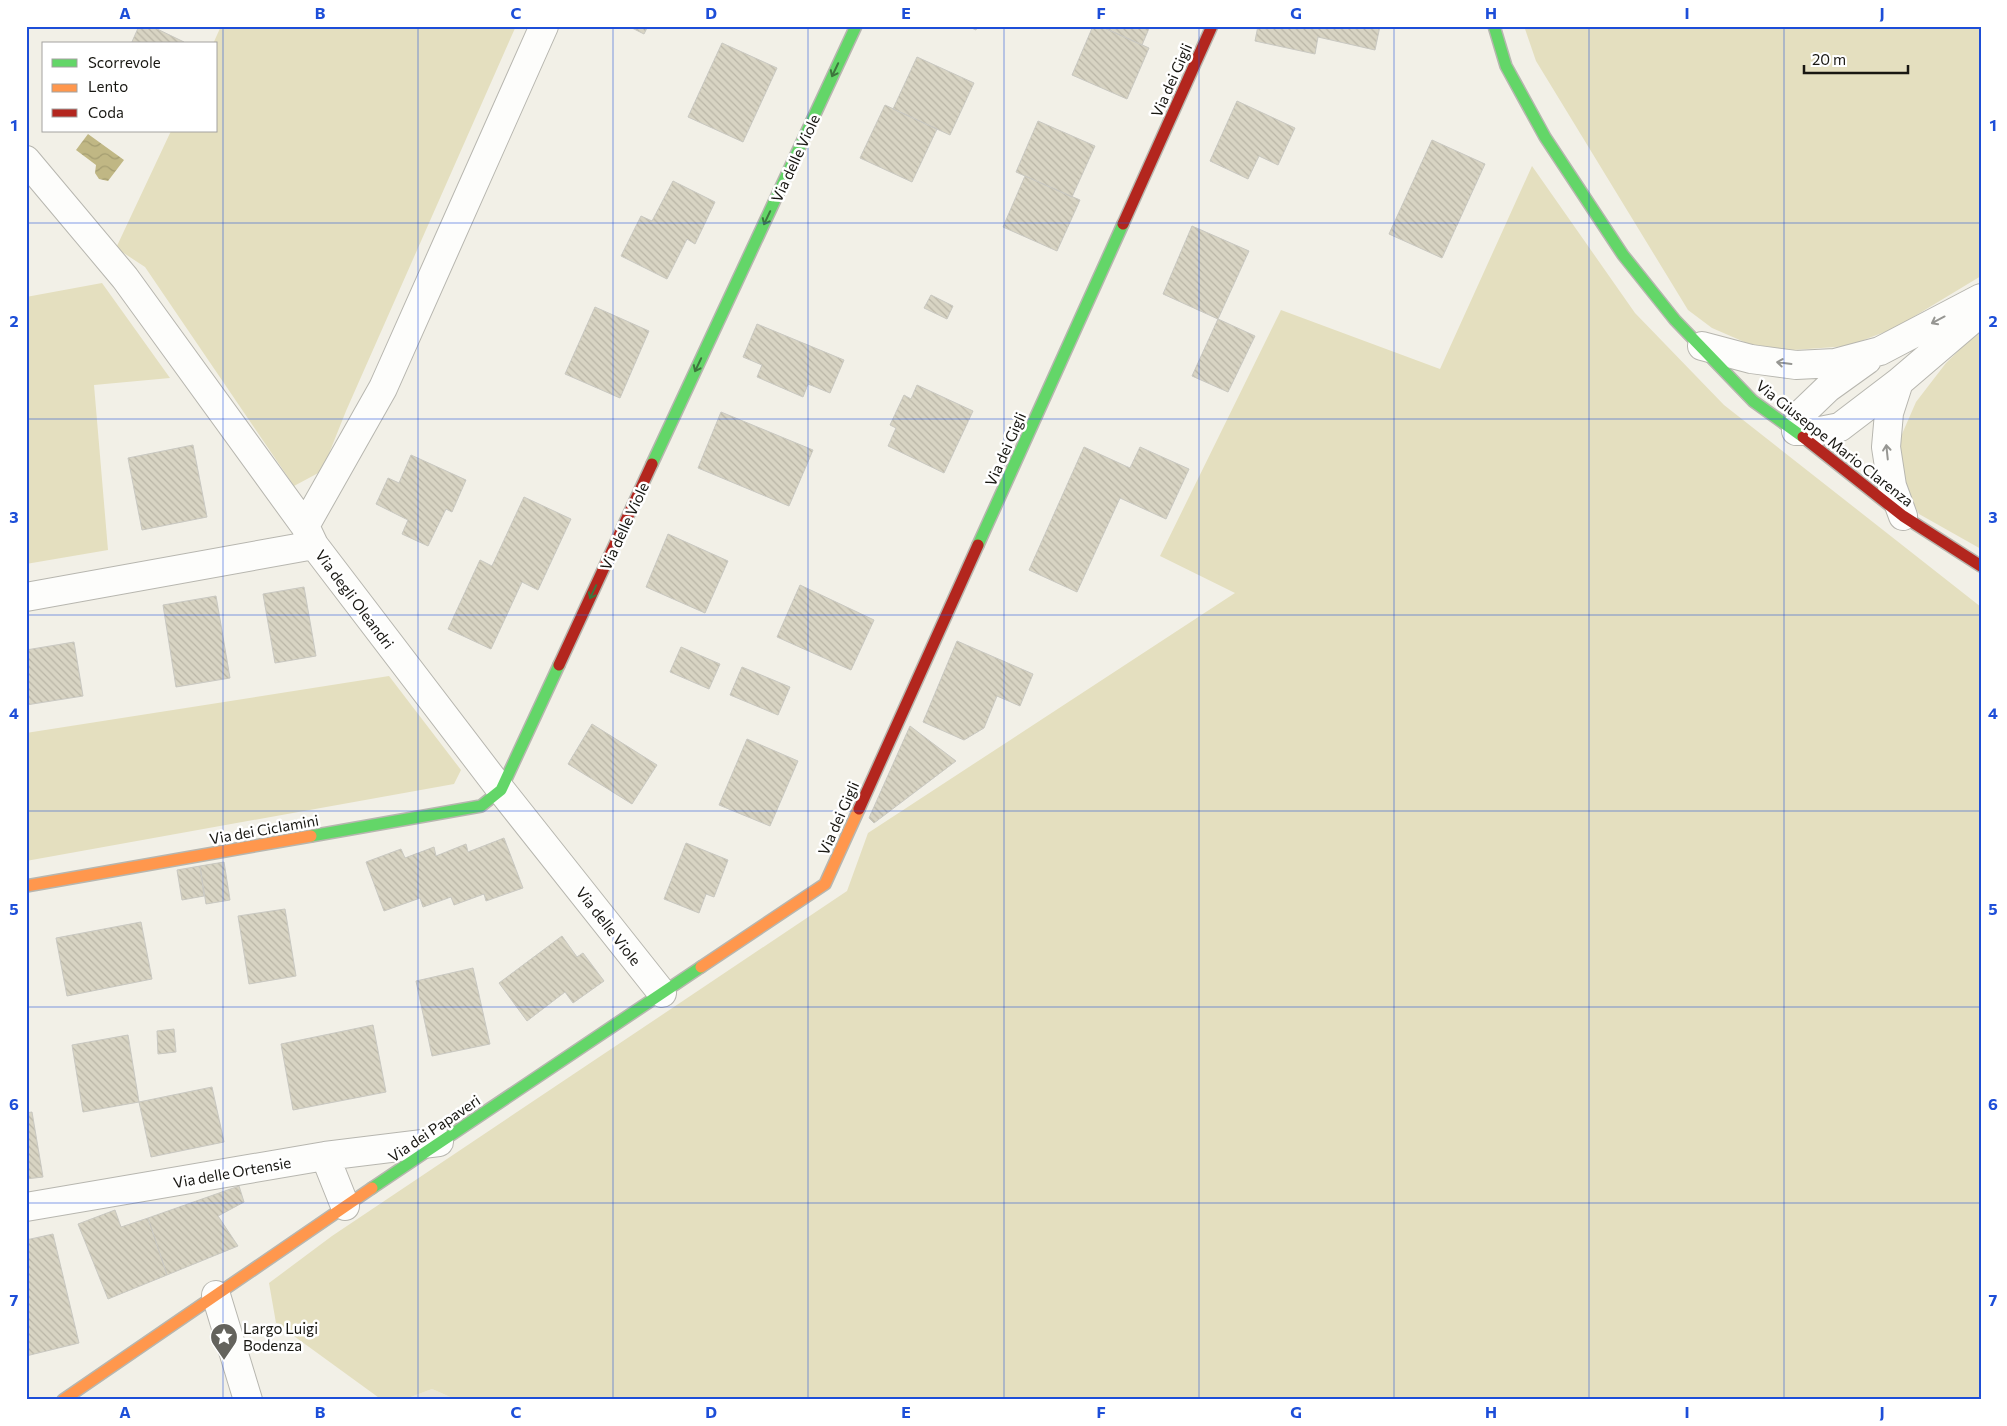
<svg xmlns="http://www.w3.org/2000/svg" width="2007" height="1426" font-family="Commissioner,sans-serif">
  <style>
    .built { fill: #e8e5d5 }
    .green { fill: #e4dfbf }
    .water { fill: url(#water-waves) }
    .building { fill: url(#building-back-hatch); stroke: #c9c8c1 }
    .lines { fill: none; stroke-linecap: round; stroke-linejoin: round }
    .street-casing { stroke: #b7b6af; stroke-width: 30 }
    .fast-casing { stroke: #b7b6af; stroke-width: 14 }
    .slow-casing { stroke: #b7b6af; stroke-width: 14 }
    .jam-casing { stroke: #b7b6af; stroke-width: 14 }
    .street { stroke: #fdfdfb; stroke-width: 28 }
    .fast { stroke: #63d668; stroke-width: 11 }
    .slow { stroke: #ff974d; stroke-width: 11 }
    .jam { stroke: #b3261e; stroke-width: 11 }
    .oneway { stroke: #3e763d }
    .oneway2 { stroke: #969692 }
    .grid { fill: none; stroke: #1d4ed8; stroke-width: 1; stroke-opacity: 0.55 }
    .labels { text-anchor: middle; dominant-baseline: central; stroke-width: 5; stroke-linejoin: round; paint-order: stroke }
    .street-label { font-size: 15px; fill: #181712; stroke: #fff }
    .poi-label { font-size: 15px; fill: #181712; stroke: #fff; text-anchor: start }
    .neatline { fill: none; stroke: #1d4ed8; stroke-width: 2 }
    .grid-label { font-size: 16px; text-anchor: middle; font-weight: bold; fill: #1d4ed8 }
  </style>
  <defs>
    <pattern id="water-waves" width="16" height="10" patternUnits="userSpaceOnUse" patternTransform="scale(1.25)"><rect width="16" height="10" fill="#c0b784"/><path d="M0 5q4-4 8 0t8 0" fill="none" stroke="#a49d71"/></pattern>
    <pattern id="building-back-hatch" width="6" height="6" patternUnits="userSpaceOnUse" patternTransform="scale(1.25)"><rect width="6" height="6" fill="#d8d4c3"/><path d="M-1 5l2 2M0 0l6 6M5-1l2 2" fill="none" stroke="#b9b5a6"/></pattern>
  </defs>
  <rect width="100%" height="100%" fill="#f2f0e7"/>
  <!-- built -->
  <path class="built" d="M432,1389L457,1400H403Z"/>
  <!-- green -->
  <path class="green" d="M221,26H516L346,411L322,471L294,486L145,267L116,248L171,131H216V44H213Z
    M1524,26H1981V276L1895,328L1848,346L1793,350L1749,344L1712,328L1688,310L1536,61Z
    M1532,166L1635,313L1724,405L1981,607V1400H457L432,1389L403,1400H382L276,1323L269,1283L332,1236L847,891L868,833L1235,593L1160,556L1281,310L1440,369Z
    M102,283L170,378L94,385L108,550L26,564V297Z
    M1981,329V549L1919,514L1901,479L1899,441L1916,402L1946,363Z
    M389,676L461,770L454,784L26,861V733Z"/>
  <!-- water -->
  <path class="water" d="M88,134L124,160L108,181L99,179L95,173L96,165L76,150Z"/>
  <!-- building -->
  <path class="building" d="M139,26H151L184,42L183,44H131Z
    M628,26H648L644,34Z
    M967,26H978L976,30Z
    M1093,26H1100L1149,48L1127,99L1072,75Z
    M1100,26H1150L1142,45Z
    M1258,26H1380L1375,50L1318,37L1315,54L1255,41Z
    M722,43L777,68L743,142L688,117Z
    M917,57L974,83L950,135L893,109Z
    M1237,101L1295,128L1278,165L1259,156L1248,179L1210,161Z
    M885,105L937,129L912,182L860,158Z
    M1038,121L1095,146L1072,197L1016,172Z
    M1432,140L1485,164L1442,258L1389,234Z
    M1025,176L1080,200L1057,251L1003,227Z
    M673,181L715,202L695,244L687,239L667,279L621,256L641,216L652,221Z
    M1192,226L1249,251L1218,319L1163,294Z
    M931,295L953,306L947,319L924,308Z
    M595,307L649,331L620,398L565,374Z
    M1218,319L1255,336L1228,392L1192,376Z
    M757,324L844,360L830,393L808,384L803,397L757,377L762,365L743,357Z
    M917,385L973,411L944,473L888,446L896,428L890,425L904,395L911,399Z
    M721,412L813,450L789,506L698,468Z
    M193,445L207,517L142,530L128,458Z
    M1084,447L1130,468L1140,447L1189,469L1166,519L1120,498L1077,592L1029,570Z
    M411,455L466,480L452,512L446,509L428,546L402,534L408,520L376,504L388,478L399,483Z
    M524,497L571,519L538,590L522,582L491,649L448,629L480,560L492,566Z
    M668,534L728,561L705,613L646,587Z
    M800,585L874,620L851,670L777,637Z
    M304,587L316,656L275,663L263,594Z
    M216,596L230,678L176,687L163,605Z
    M957,641L1033,674L1020,706L997,696L984,728L964,740L923,722Z
    M74,642L83,696L26,705V650Z
    M681,647L720,664L709,689L670,672Z
    M742,667L790,687L778,715L730,695Z
    M592,724L657,765L632,804L568,764Z
    M910,726L956,761L874,823L869,818Z
    M747,739L798,761L770,826L719,805Z
    M504,838L523,888L486,901L484,894L454,905L451,897L423,907L420,898L384,911L366,862L401,849L405,858L434,847L436,856L466,844L468,852Z
    M686,843L728,860L714,897L706,894L699,913L664,899Z
    M224,862L230,900L206,904L200,866Z
    M200,866L204,896L182,900L177,870Z
    M285,909L296,976L249,984L238,916Z
    M141,922L152,979L67,996L56,938Z
    M562,936L577,957L583,953L604,981L573,1003L565,992L527,1021L499,983Z
    M473,968L490,1044L432,1056L416,981Z
    M373,1025L386,1092L293,1110L281,1044Z
    M174,1029L176,1052L158,1054L157,1031Z
    M128,1035L139,1102L83,1112L72,1045Z
    M212,1087L224,1142L151,1157L139,1102Z
    M32,1112L43,1177L26,1179V1113Z
    M239,1186L244,1202L218,1216L238,1246L167,1275L148,1218Z
    M115,1210L121,1227L148,1218L167,1275L108,1299L78,1224Z
    M53,1234L79,1343L26,1356V1240Z"/>
  <g class="lines">
    <defs>
      <path id="street" d="M26,160L125,278L305,526
        M1702,346L1751,359L1796,365L1835,363L1880,351L1981,298
        M1867,360L1828,388L1803,412L1796,431H1820L1840,427L1899,382
        M1903,516L1892,486L1886,447L1889,413L1899,382L1981,312
        M314,545L305,526L383,388L544,26
        M26,597L314,545L501,790L662,993
        M325,1156L345,1206
        M26,1207L325,1156L439,1142
        M216,1295L248,1400"/>
      <path id="fast" d="M1494,26L1506,66L1545,137L1623,255L1675,320L1753,401L1803,437
        M652,464L856,26
        M978,545L1123,224
        M311,836L481,806L501,790L559,665
        M372,1188L701,967"/>
      <path id="slow" d="M26,886L311,836
        M701,967L825,884L859,809
        M63,1400L372,1188"/>
      <path id="jam" d="M1123,224L1212,26
        M1803,437L1903,516L1981,566
        M559,665L652,464
        M859,809L978,545"/>
    </defs>
    <!-- street casing -->
    <use href="#street" class="street-casing"/>
    <!-- fast casing -->
    <use href="#fast" class="fast-casing"/>
    <!-- slow casing -->
    <use href="#slow" class="slow-casing"/>
    <!-- jam casing -->
    <use href="#jam" class="jam-casing"/>
    <!-- street -->
    <use href="#street" class="street"/>
    <!-- fast -->
    <use href="#fast" class="fast"/>
    <!-- slow -->
    <use href="#slow" class="slow"/>
    <!-- jam -->
    <use href="#jam" class="jam"/>
  </g>
  <!-- one-way arrows -->
  <defs><path id="oneway-shaft" d="M-6 0H5M1.5-3L5.5 0L1.5 3" fill="none" stroke-width="1.6" stroke-linecap="round" stroke-linejoin="round" transform="scale(1.25)"/></defs>
  <g class="oneway">
    <use href="#oneway-shaft" transform="translate(835 70) rotate(115)"/>
    <use href="#oneway-shaft" transform="translate(767 218) rotate(115)"/>
    <use href="#oneway-shaft" transform="translate(698 365) rotate(115)"/>
    <use href="#oneway-shaft" transform="translate(593 592) rotate(115)"/>
  </g>
  <g class="oneway2">
    <use href="#oneway-shaft" transform="translate(1938 320) rotate(152)"/>
    <use href="#oneway-shaft" transform="translate(1784 363) rotate(-173)"/>
    <use href="#oneway-shaft" transform="translate(1887 452) rotate(-96)"/>
  </g>
  <!-- grid -->
  <path class="grid" d="M223,26V1400M418,26V1400M613,26V1400M808,26V1400M1004,26V1400M1199,26V1400M1394,26V1400M1589,26V1400M1784,26V1400M26,223H1981M26,419H1981M26,615H1981M26,811H1981M26,1007H1981M26,1203H1981"/>
  <!-- icons -->
  <defs>
    <symbol id="sight-pin" viewBox="-11 -11 22 30"><path d="M0 17L-7.5 6A9.5 9.5 0 1 1 7.5 6Z" fill="#64635d" stroke="#fff"/><path d="M0-6L1.8-2.2L6-1.7L2.9 1.2L3.7 5.4L0 3.3L-3.7 5.4L-2.9 1.2L-6-1.7L-1.8-2.2Z" fill="#fff"/></symbol>
  </defs>
  <g fill-rule="evenodd">
    <use href="#sight-pin" x="208" y="1321" width="32" height="43"/>
  </g>
  <g class="labels">
    <!-- street labels -->
    <g class="street-label">
      <text transform="translate(1171 80) rotate(-66)">Via dei Gigli</text>
      <text transform="translate(795 158) rotate(-65)">Via delle Viole</text>
      <text transform="translate(1835 443) rotate(38)">Via Giuseppe Mario Clarenza</text>
      <text transform="translate(1005 449) rotate(-66)">Via dei Gigli</text>
      <text transform="translate(624 526) rotate(-65)">Via delle Viole</text>
      <text transform="translate(355 599) rotate(53)">Via degli Oleandri</text>
      <text transform="translate(838 818) rotate(-66)">Via dei Gigli</text>
      <text transform="translate(264 829) rotate(-10)">Via dei Ciclamini</text>
      <text transform="translate(609 926) rotate(52)">Via delle Viole</text>
      <text transform="translate(434 1128) rotate(-34)">Via dei Papaveri</text>
      <text transform="translate(232 1172) rotate(-10)">Via delle Ortensie</text>
    </g>
    <!-- poi labels -->
    <g class="poi-label">
      <text x="243" y="1328">Largo Luigi<tspan x="243" dy="17">Bodenza</tspan></text>
    </g>
  </g>
  <!-- border -->
  <rect width="2007" height="1426" fill="none" stroke="#ffffff" stroke-width="55"/>
  <!-- legend -->
  <rect x="42" y="42" width="175" height="90" fill="#ffffff" stroke="#a3a2a0"/>
  <rect x="52" y="59" width="25" height="8" fill="#63d668" stroke="#a3a2a0"/>
  <text x="88" y="68" font-size="15" fill="#181712">Scorrevole</text>
  <rect x="52" y="84" width="25" height="8" fill="#ff974d" stroke="#a3a2a0"/>
  <text x="88" y="92" font-size="15" fill="#181712">Lento</text>
  <rect x="52" y="109" width="25" height="8" fill="#b3261e" stroke="#a3a2a0"/>
  <text x="88" y="118" font-size="15" fill="#181712">Coda</text>
  <!-- scale -->
  <path d="M1804 65v8h104v-8" fill="none" stroke="#181712" stroke-width="2.5"/>
  <text x="1812" y="65" font-size="15" fill="#181712" stroke="#ffffff" stroke-width="4" paint-order="stroke">20 m</text>
  <rect x="28" y="28" width="1952" height="1370" class="neatline"/>
  <g class="grid-label">
    <text x="125" y="19">A</text>
    <text x="320" y="19">B</text>
    <text x="516" y="19">C</text>
    <text x="711" y="19">D</text>
    <text x="906" y="19">E</text>
    <text x="1101" y="19">F</text>
    <text x="1296" y="19">G</text>
    <text x="1491" y="19">H</text>
    <text x="1687" y="19">I</text>
    <text x="1882" y="19">J</text>
    <text x="14" y="131">1</text>
    <text x="1993" y="131">1</text>
    <text x="14" y="327">2</text>
    <text x="1993" y="327">2</text>
    <text x="14" y="523">3</text>
    <text x="1993" y="523">3</text>
    <text x="14" y="719">4</text>
    <text x="1993" y="719">4</text>
    <text x="14" y="915">5</text>
    <text x="1993" y="915">5</text>
    <text x="14" y="1110">6</text>
    <text x="1993" y="1110">6</text>
    <text x="14" y="1306">7</text>
    <text x="1993" y="1306">7</text>
    <text x="125" y="1418">A</text>
    <text x="320" y="1418">B</text>
    <text x="516" y="1418">C</text>
    <text x="711" y="1418">D</text>
    <text x="906" y="1418">E</text>
    <text x="1101" y="1418">F</text>
    <text x="1296" y="1418">G</text>
    <text x="1491" y="1418">H</text>
    <text x="1687" y="1418">I</text>
    <text x="1882" y="1418">J</text>
  </g>
</svg>
